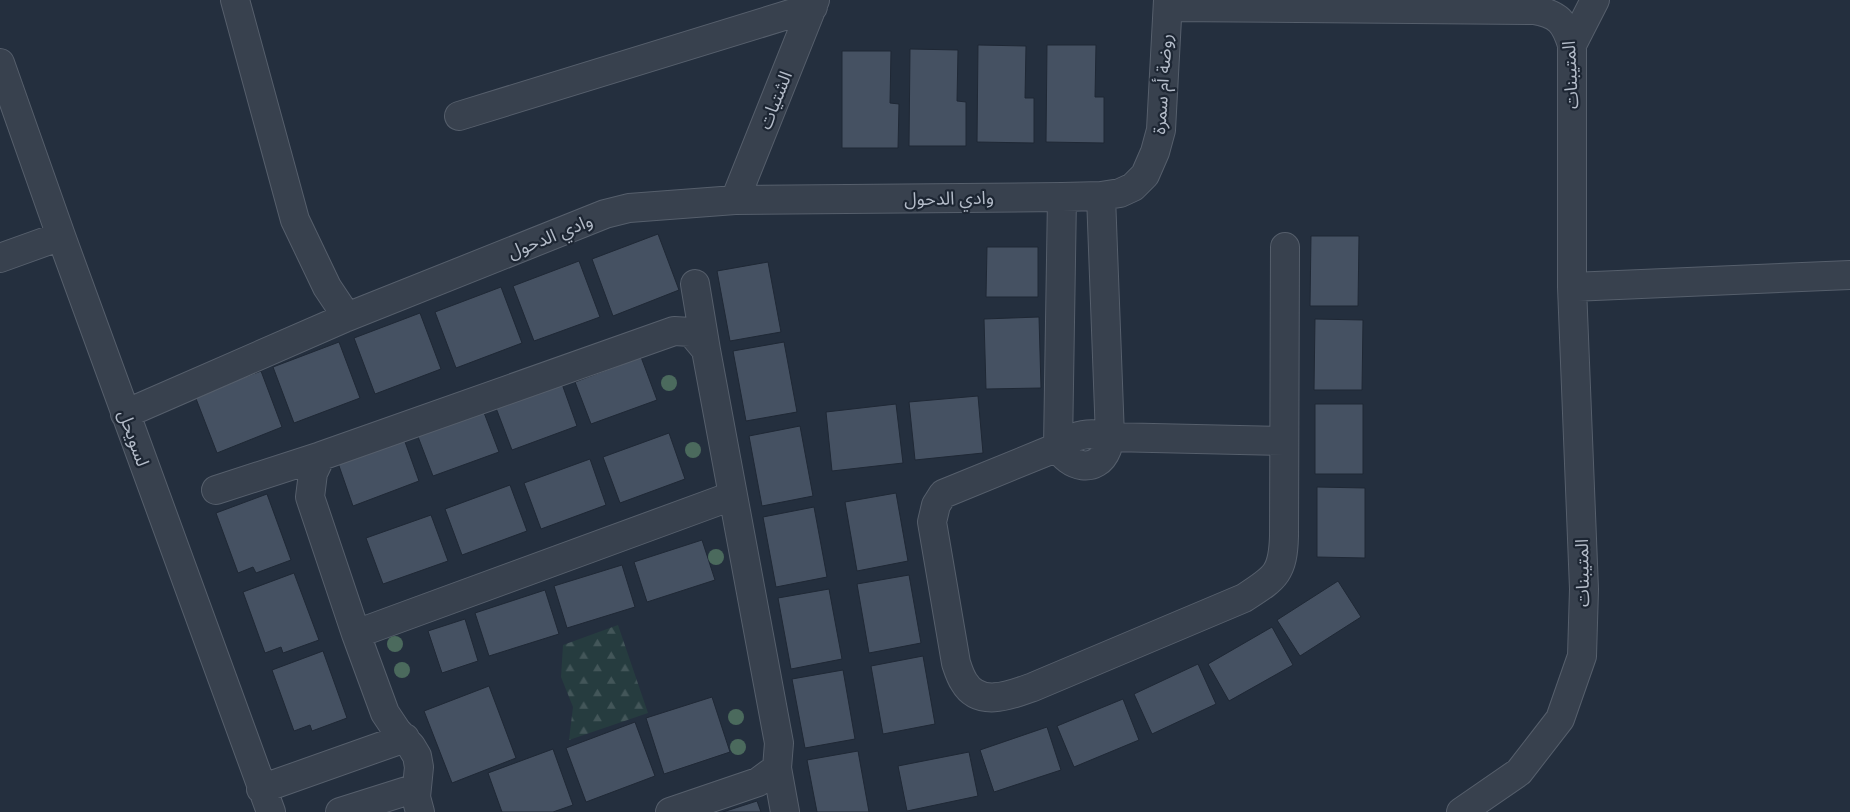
<svg xmlns="http://www.w3.org/2000/svg" width="1850" height="812" font-family="Quicksand,'Noto Sans Arabic',sans-serif">
  <style>
    .forest { fill: url(#forest-firs) }
    .building { fill: #455162; stroke: #1f2835 }
    .lines { fill: none; stroke-linecap: round; stroke-linejoin: round }
    .minor-casing { stroke: #565f6c; stroke-width: 30 }
    .minor { stroke: #38414e; stroke-width: 28 }
    .tree { fill: #4b6a5d }
    .labels { text-anchor: middle; dominant-baseline: central; stroke-width: 4.5; stroke-linejoin: round; paint-order: stroke }
    .street-label { font-size: 18px; fill: #b4bcc9; stroke: #1d2633 }
  </style>
  <defs>
    <pattern id="forest-firs" width="22" height="20" patternUnits="userSpaceOnUse" patternTransform="scale(1.25)"><rect width="22" height="20" fill="#263c3f"/><path d="M5 1l3.5 6h-7zM16 11l3.5 6h-7z" fill="#435659"/></pattern>
  </defs>
  <rect width="100%" height="100%" fill="#242f3e"/>
  <!-- forest -->
  <path class="forest" d="M618,625L648,713L569,740L573,707L561,677L563,645Z"/>
  <!-- building -->
  <path class="building" d="M978,45L1026,46L1025,98H1034V143L977,142Z
    M1047,45H1096L1095,97H1104V143L1046,142Z
    M910,49L958,50L957,101L966,102V146H909Z
    M842,51H891L890,103L899,104L898,148H842Z
    M658,234L679,290L613,316L592,259Z
    M1311,236H1359L1358,306H1310Z
    M987,247H1038V297H986Z
    M579,261L600,317L534,341L513,286Z
    M768,262L781,332L730,341L717,271Z
    M501,287L522,343L456,368L435,312Z
    M420,313L441,369L375,394L354,338Z
    M1039,317L1041,388L986,389L984,319Z
    M1315,319L1363,320L1362,390H1314Z
    M339,342L360,398L294,423L273,367Z
    M784,342L797,412L746,421L733,351Z
    M641,357L657,400L591,424L575,382Z
    M261,371L282,427L217,453L195,396Z
    M562,384L577,426L512,450L496,408Z
    M978,396L983,453L915,460L909,402Z
    M896,404L903,463L832,471L826,412Z
    M1315,404H1363V474H1315Z
    M483,410L499,452L433,476L417,434Z
    M800,426L813,496L762,506L749,436Z
    M669,433L685,479L620,503L603,457Z
    M404,439L419,481L353,506L338,463Z
    M590,459L606,505L541,529L524,483Z
    M510,485L527,531L462,555L445,509Z
    M1317,487L1365,488V558L1317,557Z
    M896,493L908,561L857,571L845,502Z
    M267,494L291,560L256,573L253,567L238,573L216,513Z
    M814,507L827,577L776,587L763,517Z
    M431,515L448,561L383,584L366,538Z
    M702,540L715,580L647,602L634,562Z
    M622,565L635,607L567,628L554,586Z
    M294,573L319,640L283,653L281,647L265,653L243,592Z
    M909,575L921,643L869,653L857,584Z
    M1338,581L1361,617L1300,656L1277,620Z
    M829,589L842,659L791,669L778,598Z
    M545,590L559,634L489,656L475,613Z
    M465,619L478,661L442,673L428,631Z
    M1272,627L1293,665L1229,701L1208,664Z
    M323,651L347,718L312,731L310,725L294,731L272,670Z
    M923,656L935,724L883,734L871,666Z
    M1198,664L1216,704L1152,734L1134,694Z
    M843,670L855,739L805,748L792,679Z
    M489,686L516,758L452,783L424,711Z
    M712,697L730,752L664,774L646,718Z
    M1123,699L1139,740L1074,767L1057,726Z
    M635,722L655,776L586,802L566,748Z
    M1047,727L1061,770L994,792L980,750Z
    M553,749L573,805L553,812H502L488,773Z
    M858,751L869,812H817L807,760Z
    M969,752L978,796L907,811L898,766Z
    M757,801L761,812H723Z"/>
  <g class="lines">
    <defs>
      <path id="minor" d="M235,0L295,220L327,287L347,317
        M1168,7L1534,10C1558,14 1565,22 1572,45V287L1584,589L1582,656L1560,719L1519,772L1461,812
        M1572,45L1595,0
        M0,63L61,236L271,812
        M459,116L813,7
        M1062,197L1058,447C1068,467 1097,475 1107,449C1108,446 1109,441 1110,437L1101,196
        M735,200L815,0
        M0,258L61,236
        M695,284L706,350
        M1572,287L1850,275
        M125,414L347,317L605,214L629,208L735,200L1062,197L1101,196L1120,193L1133,187L1145,175L1155,152L1161,130L1168,0
        M1284,441L1110,437C1090,431 1074,434 1058,447L943,494L936,505L932,522L956,663C958,669 960,676 964,682C979,708 1011,695 1033,687L1244,598C1275,578 1283,574 1284,536L1285,247
        M216,490L321,456
        M356,634L732,496
        M777,768L785,812
        M261,789L405,738
        M340,812L416,788
        M420,812L416,797L419,767L417,756L411,746L397,731L385,713L356,634L310,497L313,473L321,456L674,331L691,332L706,350L779,743L777,768L758,782L670,812"/>
    </defs>
    <!-- minor casing -->
    <use href="#minor" class="minor-casing"/>
    <!-- minor -->
    <use href="#minor" class="minor"/>
  </g>
  <!-- trees -->
  <g class="tree">
    <circle cx="669" cy="383" r="8"/>
    <circle cx="693" cy="450" r="8"/>
    <circle cx="716" cy="557" r="8"/>
    <circle cx="395" cy="644" r="8"/>
    <circle cx="402" cy="670" r="8"/>
    <circle cx="736" cy="717" r="8"/>
    <circle cx="738" cy="747" r="8"/>
  </g>
  <g class="labels">
    <!-- street labels -->
    <g class="street-label">
      <text transform="translate(1570 75) rotate(-93)">المتيبنات</text>
      <text transform="translate(1162 84) rotate(-86)">روضة أم سمرة</text>
      <text transform="translate(775 100) rotate(-68)">الشتيات</text>
      <text transform="translate(949 198) rotate(-1)">وادي الدحول</text>
      <text transform="translate(550 236) rotate(-22)">وادي الدحول</text>
      <text transform="translate(134 438) rotate(70)">لسويحل</text>
      <text transform="translate(1582 573) rotate(-91)">المتيبنات</text>
    </g>
  </g>
</svg>
